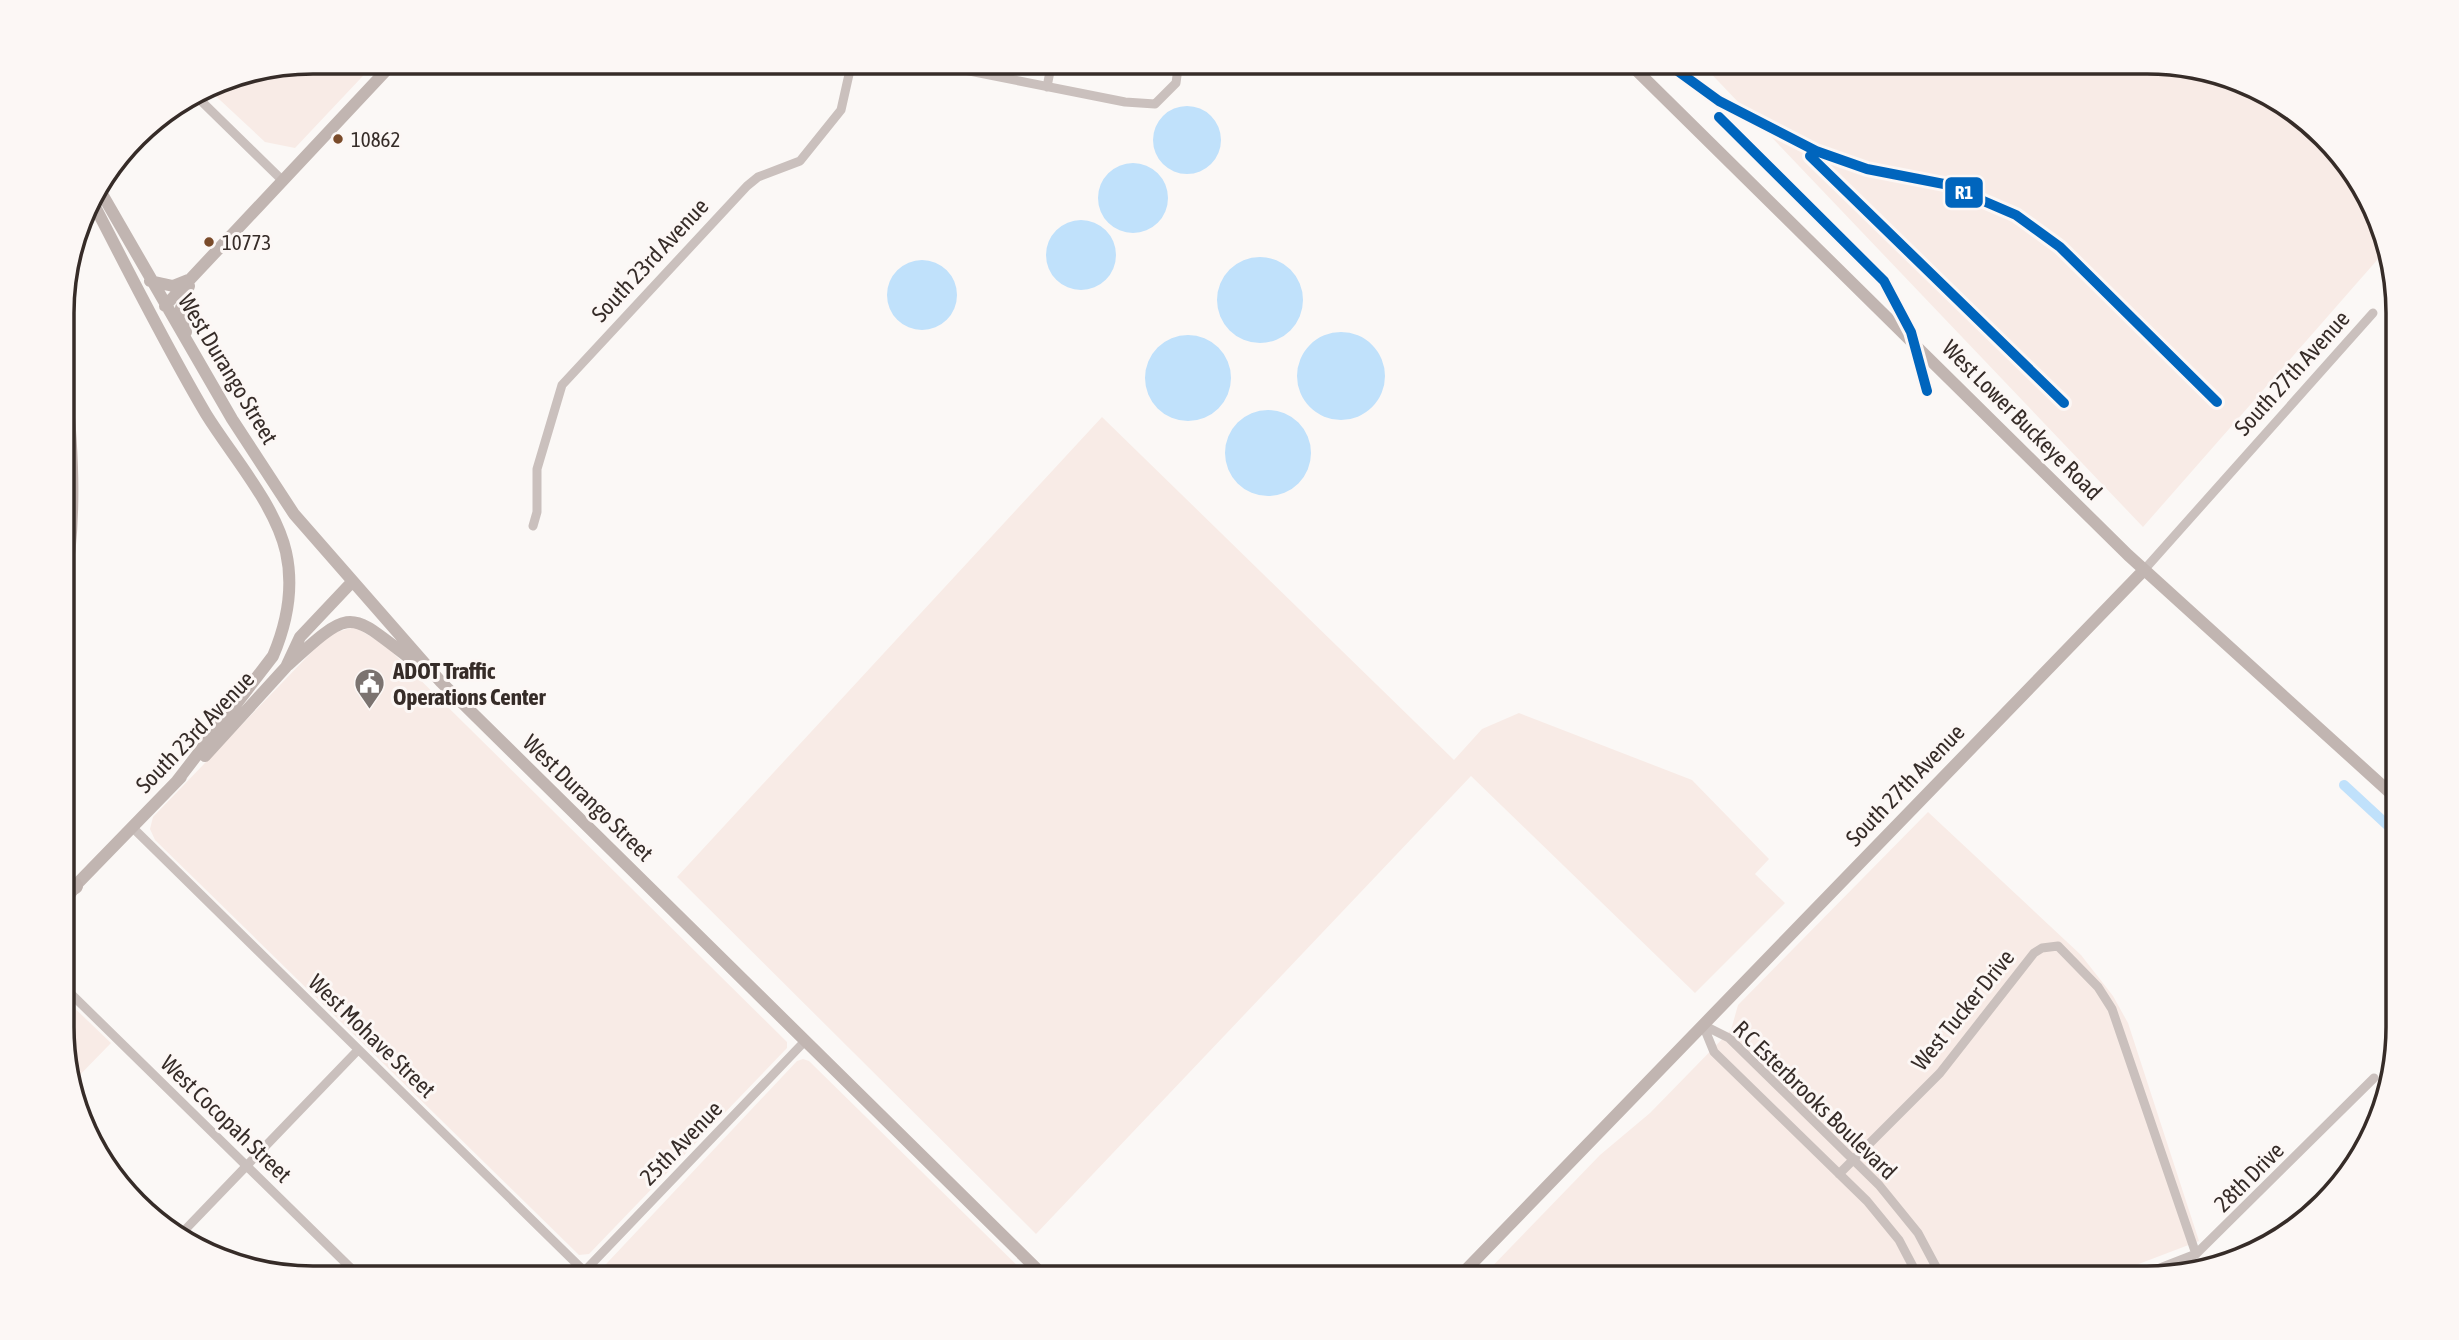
<svg xmlns="http://www.w3.org/2000/svg" width="2459" height="1340" font-family="'Asap Condensed',sans-serif">
  <style>
    .built { fill: #f8ebe6 }
    .water { fill: #c0e1fb }
    .lines { fill: none; stroke-linecap: round; stroke-linejoin: round }
    .canal { stroke: #c0e1fb; stroke-width: 10 }
    .street { stroke: #cac0bd; stroke-width: 9 }
    .secondary { stroke: #c1b5b1; stroke-width: 12 }
    .highway { stroke: #bfb2ae; stroke-width: 16 }
    .rail-1-casing { stroke: #fcf7f5; stroke-width: 16 }
    .rail-1 { stroke: #0065bd; stroke-width: 10 }
    .bus-dot { fill: #7a4b2a; stroke: #fcf7f5; stroke-width: 2.5 }
    .labels { text-anchor: middle; dominant-baseline: central; stroke-width: 6; stroke-linejoin: round; paint-order: stroke }
    .bus-label { font-size: 21px; fill: #362c28; stroke: #fcf7f5; text-anchor: start }
    .street-label { font-size: 23px; fill: #362c28; stroke: #fcf7f5 }
    .poi-label { font-size: 23px; font-weight: bold; fill: #362c28; stroke: #fcf7f5; text-anchor: start }
    .rim { fill: none; stroke: #362c28; stroke-width: 3.5 }
    .line-badge { stroke: #fcf7f5; stroke-width: 2.5 }
    .badge-label { font-size: 19px; text-anchor: middle; font-weight: bold; fill: #fff }
  </style>
  <rect width="100%" height="100%" fill="#fbf8f6"/>
  <!-- built -->
  <path class="built" d="M312,61H377L295,148L265,142L206,87L216,80Z
    M1699,61H2147L2258,87L2355,172L2385,251L2143,527Z
    M1102,417L1454,760L1482,729L1519,713L1692,780L1769,859L1755,874L1785,903L1695,993L1471,776L1036,1234L677,877Z
    M355,627L386,646L787,1042V1048L589,1254L579,1255L155,840L150,829L153,817L329,634Z
    M1928,812L2081,955L2113,996L2128,1023L2199,1241L2102,1278H1481L1600,1155L1650,1113L1731,1030L1738,1005Z
    M63,997L111,1043L72,1083L63,1061Z
    M803,1059L809,1061L1031,1279H592L797,1061Z"/>
  <!-- water -->
  <path class="water" d="M1153 140a34 34 0 1 1 68 0a34 34 0 1 1-68 0Z
    M1098 198a35 35 0 1 1 70 0a35 35 0 1 1-70 0Z
    M1046 255a35 35 0 1 1 70 0a35 35 0 1 1-70 0Z
    M1217 300a43 43 0 1 1 86 0a43 43 0 1 1-86 0Z
    M887 295a35 35 0 1 1 70 0a35 35 0 1 1-70 0Z
    M1297 376a44 44 0 1 1 88 0a44 44 0 1 1-88 0Z
    M1145 378a43 43 0 1 1 86 0a43 43 0 1 1-86 0Z
    M1225 453a43 43 0 1 1 86 0a43 43 0 1 1-86 0Z"/>
  <g class="lines">
    <!-- canal -->
    <path class="canal" d="M2344,785L2397,834"/>
    <!-- street -->
    <path class="street" d="M919,61L1125,102L1155,104L1176,83L1179,61
      M1047,87L1052,61
      M194,94L283,181
      M533,526L537,512V469L562,385L747,186L758,177L800,161L841,110L852,61
      M2144,570L2373,313
      M133,828L584,1271
      M63,986L362,1279
      M1703,1025L1729,1038L1879,1185L1918,1233L1942,1278
      M1703,1025L1714,1052L1867,1201L1899,1240L1919,1278
      M1839,1174L1940,1073L2034,953L2042,948L2058,946L2098,987L2112,1009L2196,1254
      M180,1235L358,1050
      M2134,1278L2196,1254L2374,1078
      M577,1279L805,1041"/>
    <!-- secondary -->
    <path class="secondary" d="M1627,61L2128,555L2397,799
      M98,187L232,419L294,514L441,682L1047,1279
      M90,197C128,270 164,343 206,414C232,456 275,504 286,552C294,588 287,623 273,656L177,781
      M150,281L173,286L188,280
      M165,306L395,61
      M186,332L181,308L189,286
      M288,665C355,604 348,612 416,663
      M205,756L286,667L300,637L351,583
      M63,905L75,886L181,777
      M1458,1278L2144,570"/>
    <!-- highway -->
    <path class="highway" d="M62,366C70,438 76,516 62,587
      M63,893L75,886"/>
    <defs>
      <path id="rail-1" d="M1664,61L1719,101L1816,151L1867,169L1944,184L2016,215L2060,247L2217,402
        M1719,117L1884,281L1911,332L1927,391
        M1810,156L2064,403"/>
    </defs>
    <!-- rail-1 casing -->
    <use href="#rail-1" class="rail-1-casing"/>
    <!-- rail-1 -->
    <use href="#rail-1" class="rail-1"/>
  </g>
  <!-- icons -->
  <defs>
    <symbol id="civic-pin" viewBox="-11 -11 22 30"><path d="M0 17L-7.5 6A9.5 9.5 0 1 1 7.5 6Z" fill="#7b7370" stroke="#fcf7f5"/><path d="M-.6-6.5H3V-4.5H.6V-3L4-1V1h2V6H-6V1h2V-1L-.6-3ZM-1.2 2.5V6h2.4V2.5Z" fill="#fff"/></symbol>
  </defs>
  <g fill-rule="evenodd">
    <use href="#civic-pin" x="352" y="666" width="35" height="47"/>
  </g>
  <!-- markers -->
  <g class="bus-dot">
    <circle cx="338" cy="139" r="6"/>
    <circle cx="209" cy="242" r="6"/>
  </g>
  <g class="labels">
    <!-- bus labels -->
    <g class="bus-label">
      <text x="351" y="139">10862</text>
      <text x="222" y="242">10773</text>
    </g>
    <!-- street labels -->
    <g class="street-label">
      <text transform="translate(650 260) rotate(-47)">South 23rd Avenue</text>
      <text transform="translate(228 369) rotate(59)">West Durango Street</text>
      <text transform="translate(2292 373) rotate(-48)">South 27th Avenue</text>
      <text transform="translate(2022 420) rotate(45)">West Lower Buckeye Road</text>
      <text transform="translate(195 732) rotate(-46)">South 23rd Avenue</text>
      <text transform="translate(1905 785) rotate(-46)">South 27th Avenue</text>
      <text transform="translate(588 798) rotate(44)">West Durango Street</text>
      <text transform="translate(1963 1010) rotate(-51)">West Tucker Drive</text>
      <text transform="translate(372 1036) rotate(44)">West Mohave Street</text>
      <text transform="translate(1815 1100) rotate(44)">R C Esterbrooks Boulevard</text>
      <text transform="translate(226 1119) rotate(44)">West Cocopah Street</text>
      <text transform="translate(681 1143) rotate(-46)">25th Avenue</text>
      <text transform="translate(2249 1177) rotate(-45)">28th Drive</text>
    </g>
    <!-- poi labels -->
    <g class="poi-label">
      <text x="393" y="671">ADOT Traffic<tspan x="393" dy="26">Operations Center</tspan></text>
    </g>
  </g>
  <!-- crop -->
  <path d="M0 0H2459V1340H0ZM313 74H2147A239 239 0 0 1 2386 313V1027A239 239 0 0 1 2147 1266H313A239 239 0 0 1 74 1027V313A239 239 0 0 1 313 74Z" fill="#fcf7f5" fill-rule="evenodd"/>
  <path class="rim" d="M313 74H2147A239 239 0 0 1 2386 313V1027A239 239 0 0 1 2147 1266H313A239 239 0 0 1 74 1027V313A239 239 0 0 1 313 74Z"/>
  <rect class="line-badge" x="1944" y="176" width="40" height="33" rx="7" fill="#0065bd"/>
  <g class="badge-label">
    <text x="1964" y="199">R1</text>
  </g>
</svg>
